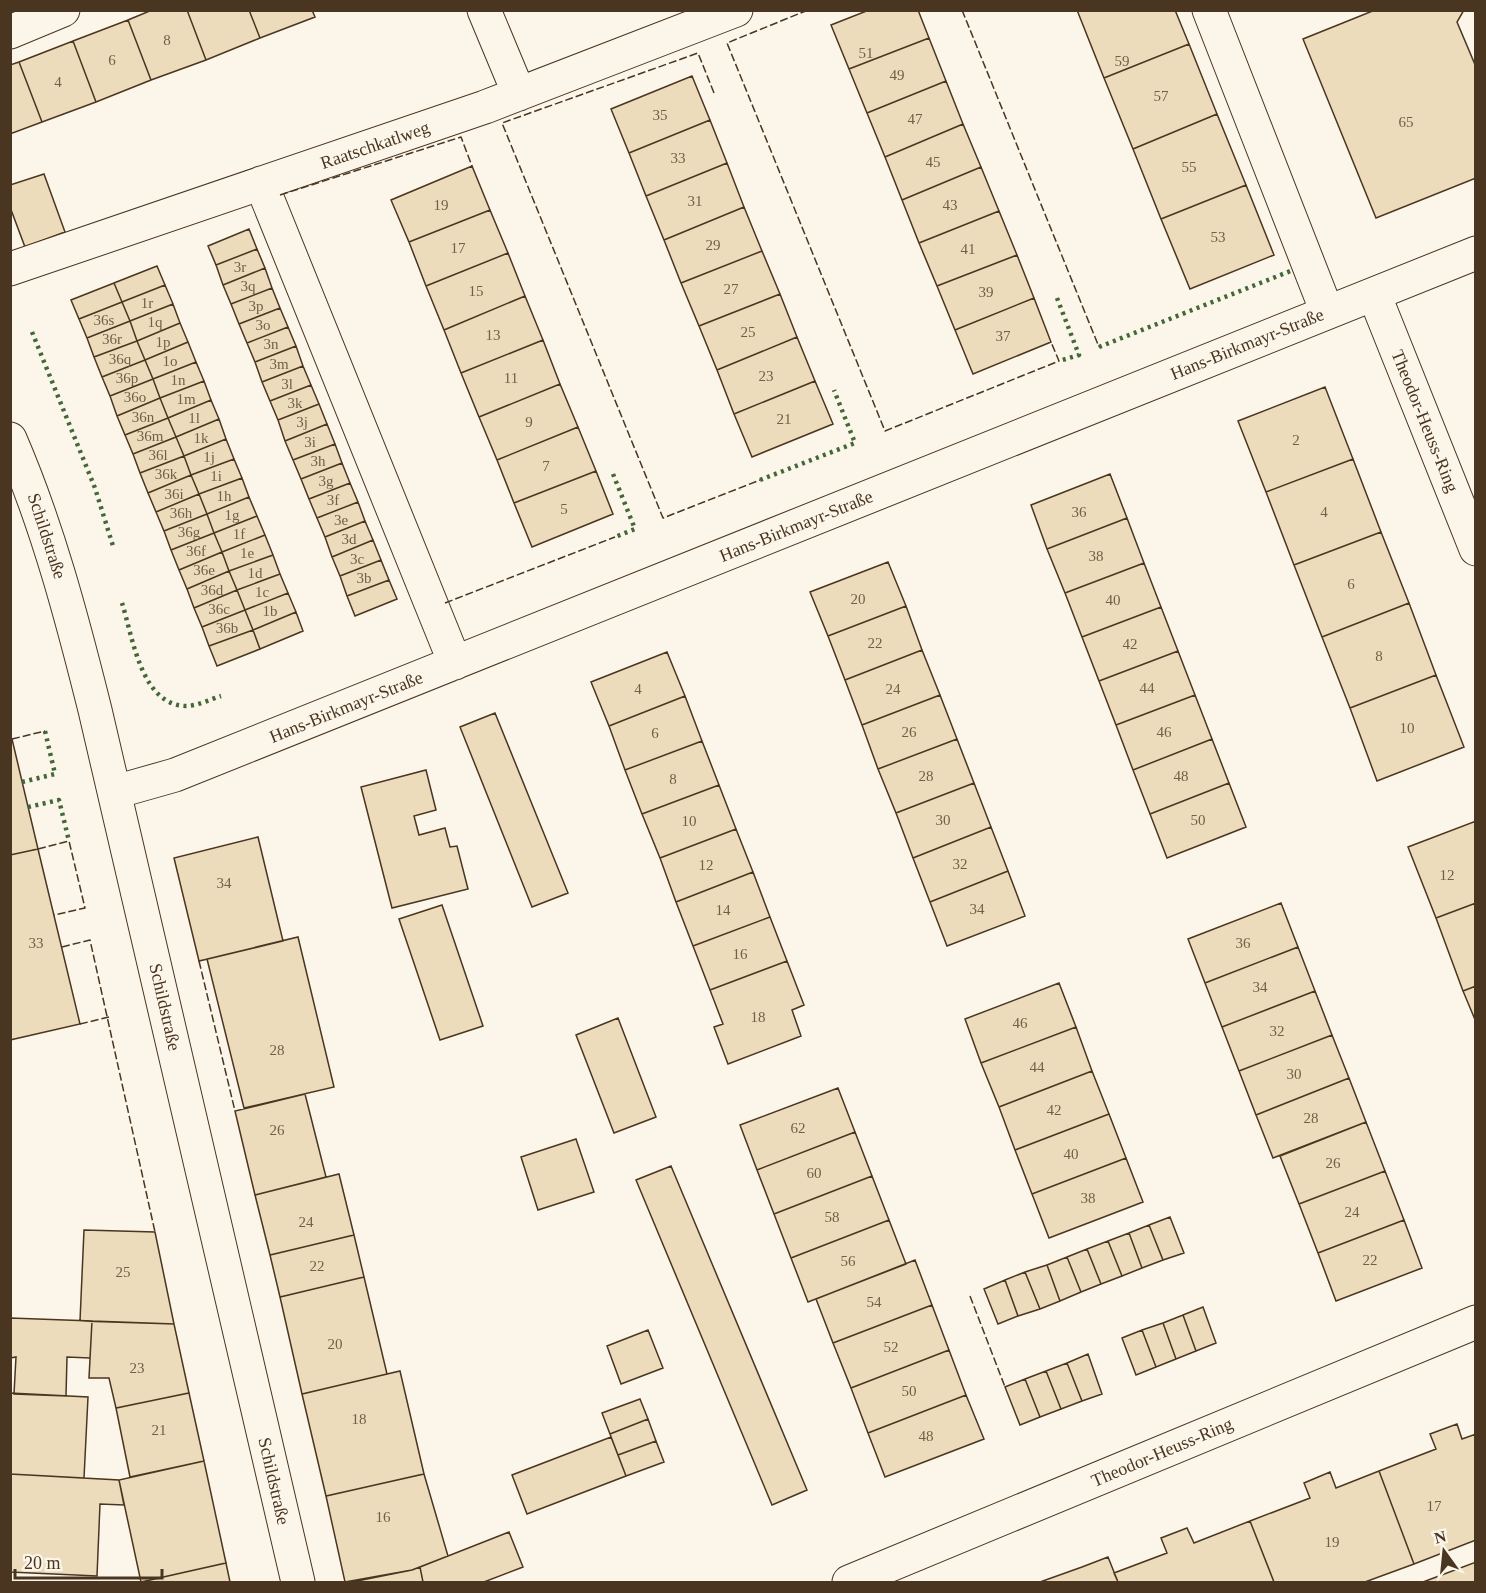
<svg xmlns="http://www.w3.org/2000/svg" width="1486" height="1593" font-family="'Times New Roman',serif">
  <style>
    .building { fill: #ecdcbc; stroke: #4a3520; stroke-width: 1.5 }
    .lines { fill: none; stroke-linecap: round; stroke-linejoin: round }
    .minor-casing { stroke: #4a3520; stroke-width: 35 }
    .minor { stroke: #fbf6e9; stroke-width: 33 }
    .hedge { stroke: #436837; stroke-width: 4.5; stroke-dasharray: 3 4.5; stroke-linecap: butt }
    .fence { stroke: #4a3520; stroke-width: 1.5; stroke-dasharray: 8 3; stroke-linecap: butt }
    .labels { text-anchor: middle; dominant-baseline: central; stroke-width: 4.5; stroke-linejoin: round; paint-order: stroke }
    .number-label { font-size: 15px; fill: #725f47 }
    .street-label { font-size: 18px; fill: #4a3520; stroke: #fbf6e9 }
  </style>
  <rect width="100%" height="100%" fill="#fbf6e9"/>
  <!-- building -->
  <path class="building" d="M152,10H187L206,60L151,80L128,20Z
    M187,10H249L260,38L206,60Z
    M249,10H312L315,17L260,38Z
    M869,10H918L929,38L849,69L831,25Z
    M1077,10H1175L1189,44L1104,78Z
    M1375,10H1464L1457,22L1476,67V178L1376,218L1303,39Z
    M128,20L151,80L96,102L73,41Z
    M929,38L946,81L867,113L849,69Z
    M73,41L96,102L42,122L19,62Z
    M1189,44L1217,114L1133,149L1104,78Z
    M19,62L42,122L10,134V65Z
    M692,76L710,120L629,153L611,109Z
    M946,81L963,124L885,157L867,113Z
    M1217,114L1246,185L1161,219L1133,149Z
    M710,120L727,163L646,196L629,153Z
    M963,124L981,167L902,200L885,157Z
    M727,163L744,207L664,240L646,196Z
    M472,166L490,210L409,242L391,200Z
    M981,167L999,211L919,243L902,200Z
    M44,174L65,232L25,247L10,207V185Z
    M1246,185L1274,255L1190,289L1161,219Z
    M744,207L762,251L681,283L664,240Z
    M490,210L508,253L426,286L409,242Z
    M999,211L1017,255L937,286L919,243Z
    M249,229L257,249L216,265L208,246Z
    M257,249L265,268L223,285L216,265Z
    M762,251L780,294L699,326L681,283Z
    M508,253L525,296L444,330L426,286Z
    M1017,255L1034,298L955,330L937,286Z
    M157,266L165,285L122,302L114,283Z
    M265,268L272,288L231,304L223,285Z
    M114,283L122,302L79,319L71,300Z
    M165,285L173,304L130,321L122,302Z
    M272,288L280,308L239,324L231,304Z
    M780,294L797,337L717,370L699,326Z
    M525,296L543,340L461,373L444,330Z
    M1034,298L1051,342L973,374L955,330Z
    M122,302L130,321L87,338L79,319Z
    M173,304L180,323L137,341L130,321Z
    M280,308L288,327L247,343L239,324Z
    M130,321L137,341L94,357L87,338Z
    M180,323L188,342L145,360L137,341Z
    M288,327L296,346L255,362L247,343Z
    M797,337L815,381L734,414L717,370Z
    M543,340L560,384L479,417L461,373Z
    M137,341L145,360L102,377L94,357Z
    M188,342L196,362L153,379L145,360Z
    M296,346L303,366L262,382L255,362Z
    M145,360L153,379L110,396L102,377Z
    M196,362L204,381L160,398L153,379Z
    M303,366L311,385L270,401L262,382Z
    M153,379L160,398L117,416L110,396Z
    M204,381L211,400L168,418L160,398Z
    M815,381L833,424L752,457L734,414Z
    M560,384L578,427L497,460L479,417Z
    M311,385L319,404L278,420L270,401Z
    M1325,387L1353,459L1266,492L1238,421Z
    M160,398L168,418L125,435L117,416Z
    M211,400L219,419L176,437L168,418Z
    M319,404L327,424L285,441L278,420Z
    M168,418L176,437L133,454L125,435Z
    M219,419L226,439L184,456L176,437Z
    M327,424L335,444L293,460L285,441Z
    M578,427L596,471L514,503L497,460Z
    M176,437L184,456L140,473L133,454Z
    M226,439L234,459L191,475L184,456Z
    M335,444L342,463L301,479L293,460Z
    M184,456L191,475L148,493L140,473Z
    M234,459L242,478L199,494L191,475Z
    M1353,459L1381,532L1294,565L1266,492Z
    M342,463L350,483L309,499L301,479Z
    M596,471L613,514L532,547L514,503Z
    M1110,474L1127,518L1047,549L1031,505Z
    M191,475L199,494L156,512L148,493Z
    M242,478L249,497L207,514L199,494Z
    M350,483L358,502L317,518L309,499Z
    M199,494L207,514L164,531L156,512Z
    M249,497L257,516L214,533L207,514Z
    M358,502L365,521L325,537L317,518Z
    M207,514L214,533L171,550L164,531Z
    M257,516L265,535L222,552L214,533Z
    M1127,518L1144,563L1065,593L1047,549Z
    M365,521L373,540L332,557L325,537Z
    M1381,532L1409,603L1322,637L1294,565Z
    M214,533L222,552L179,570L171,550Z
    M265,535L273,555L229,571L222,552Z
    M373,540L381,560L340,576L332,557Z
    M222,552L229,571L187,589L179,570Z
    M273,555L280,574L237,590L229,571Z
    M381,560L389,580L347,596L340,576Z
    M888,562L906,606L828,636L810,592Z
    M1144,563L1161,607L1082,637L1065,593Z
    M229,571L237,590L194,608L187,589Z
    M280,574L288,593L245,610L237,590Z
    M389,580L397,599L355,616L347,596Z
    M237,590L245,610L202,627L194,608Z
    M288,593L296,612L253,630L245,610Z
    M1409,603L1436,675L1350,708L1322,637Z
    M906,606L922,650L845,680L828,636Z
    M1161,607L1178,651L1099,681L1082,637Z
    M245,610L253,630L209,646L202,627Z
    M296,612L303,631L260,649L253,630Z
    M253,630L260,649L217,666L209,646Z
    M922,650L940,695L862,725L845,680Z
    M1178,651L1195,695L1116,725L1099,681Z
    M667,652L685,696L609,726L591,682Z
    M1436,675L1464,747L1377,781L1350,708Z
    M940,695L957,739L878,769L862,725Z
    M1195,695L1212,739L1133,770L1116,725Z
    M685,696L702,741L625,770L609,726Z
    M495,713L568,893L532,907L460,727Z
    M12,739L38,849L10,855V740Z
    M957,739L974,783L896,813L878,769Z
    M1212,739L1229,783L1150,814L1133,770Z
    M702,741L719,785L642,814L625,770Z
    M426,770L436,810L414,816L419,835L445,828L450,847L457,846L468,889L392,908L361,787Z
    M974,783L991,827L913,858L896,813Z
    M1229,783L1246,827L1167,858L1150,814Z
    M719,785L736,829L660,858L642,814Z
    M1476,821V903L1436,918L1408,847Z
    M991,827L1008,871L930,902L913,858Z
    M736,829L753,872L676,902L660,858Z
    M258,837L283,941L199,961L174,858Z
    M38,849L80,1024L10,1040V855Z
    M1008,871L1025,916L947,946L930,902Z
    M753,872L770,917L693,946L676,902Z
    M1281,903L1298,947L1205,983L1188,939Z
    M1476,903V986L1463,991L1436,918Z
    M442,905L483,1026L440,1040L399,919Z
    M770,917L787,961L710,990L693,946Z
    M298,937L334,1087L244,1108L207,959Z
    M1298,947L1315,991L1222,1027L1205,983Z
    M787,961L804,1005L792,1010L801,1036L728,1064L714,1027L723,1024L710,990Z
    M1059,983L1076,1027L981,1063L965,1019Z
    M1476,986V1022L1463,991Z
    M1315,991L1332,1035L1239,1071L1222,1027Z
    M618,1018L656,1117L614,1133L576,1035Z
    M1076,1027L1092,1071L999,1107L981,1063Z
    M1332,1035L1349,1078L1256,1115L1239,1071Z
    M1092,1071L1109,1114L1015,1150L999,1107Z
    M1349,1078L1366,1122L1273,1158L1256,1115Z
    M838,1088L855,1132L757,1170L740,1125Z
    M305,1094L326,1177L255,1195L235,1111Z
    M1109,1114L1126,1158L1032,1194L1015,1150Z
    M1366,1122L1385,1171L1299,1204L1280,1156Z
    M855,1132L872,1176L774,1214L757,1170Z
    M576,1139L594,1192L538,1210L521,1157Z
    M1126,1158L1143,1202L1049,1238L1032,1194Z
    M671,1166L807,1490L772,1505L636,1180Z
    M1385,1171L1404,1220L1318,1253L1299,1204Z
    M339,1174L354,1235L270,1255L255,1195Z
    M872,1176L889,1220L791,1258L774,1214Z
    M1170,1217L1184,1253L1163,1260L1149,1225Z
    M889,1220L906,1264L808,1302L791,1258Z
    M1404,1220L1422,1268L1336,1301L1318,1253Z
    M1149,1225L1163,1260L1142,1268L1129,1233Z
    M84,1230L155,1232L174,1324L80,1321Z
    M1129,1233L1142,1268L1122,1276L1108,1241Z
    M354,1235L364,1277L280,1297L270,1255Z
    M1108,1241L1122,1276L1101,1284L1087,1249Z
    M1087,1249L1101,1284L1081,1292L1067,1257Z
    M1067,1257L1081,1292L1060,1301L1047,1265Z
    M915,1260L932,1305L833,1343L816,1299Z
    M1047,1265L1060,1301L1040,1309L1025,1272Z
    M1025,1272L1040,1309L1018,1316L1005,1280Z
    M364,1277L387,1374L302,1394L280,1297Z
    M1005,1280L1018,1316L998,1324L984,1289Z
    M932,1305L949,1350L851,1388L833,1343Z
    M1203,1307L1216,1343L1196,1351L1183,1315Z
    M1183,1315L1196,1351L1176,1359L1163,1323Z
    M10,1318L92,1321L90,1358L67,1357L66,1396L14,1394L16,1357L10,1358Z
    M92,1321L174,1324L189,1393L116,1408L109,1378H89Z
    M1163,1323L1176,1359L1156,1367L1142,1330Z
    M648,1330L663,1368L621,1384L607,1346Z
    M1142,1330L1156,1367L1136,1375L1122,1338Z
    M949,1350L966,1395L868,1433L851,1388Z
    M1088,1354L1102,1394L1082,1401L1067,1363Z
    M1067,1363L1082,1401L1061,1409L1046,1371Z
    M400,1371L424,1474L326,1496L302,1394Z
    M1046,1371L1061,1409L1040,1417L1025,1379Z
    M1025,1379L1040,1417L1020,1425L1005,1387Z
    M10,1393L88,1397L84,1478L10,1474Z
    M189,1393L204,1461L130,1477L116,1408Z
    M966,1395L984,1439L885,1477L868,1433Z
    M640,1399L648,1419L610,1434L602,1413Z
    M648,1419L656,1441L618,1455L610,1434Z
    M1457,1424L1462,1439L1476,1434V1540L1414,1564L1379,1471L1436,1449L1430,1434Z
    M611,1437L626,1476L527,1514L512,1475Z
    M656,1441L664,1462L626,1476L618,1455Z
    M204,1461L226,1563L141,1582L119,1480Z
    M1379,1471L1414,1564L1365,1582H1274L1250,1521L1310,1498L1304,1483L1330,1472L1336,1488Z
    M10,1474L119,1480L124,1505L100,1504L97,1576L10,1572Z
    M424,1474L448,1556L412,1570L345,1582L326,1496Z
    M1250,1521L1274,1582H1118L1114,1573L1167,1553L1161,1538L1187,1528L1194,1543Z
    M509,1532L523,1567L484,1582H423L420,1567Z
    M1108,1557L1118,1582H1040L1082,1567Z
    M1476,1562V1582H1423Z
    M226,1563L230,1582H141Z
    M420,1567L423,1582H352L412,1570Z"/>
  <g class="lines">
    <defs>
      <path id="minor" d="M484,10L519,94
        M1209,10L1327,312
        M10,32L63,10
        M261,183L455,663
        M10,269L485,107L736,10
        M1374,294L1476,549
        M10,439C48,527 72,618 95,710L298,1582
        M115,792L175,775L1476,253
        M849,1582L1476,1322"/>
    </defs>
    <!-- minor casing -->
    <use href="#minor" class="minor-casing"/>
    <!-- minor -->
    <use href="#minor" class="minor"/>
    <!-- hedge -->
    <path class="hedge" d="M1057,298L1079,355L1059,361
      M32,332L95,488L113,546
      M1099,347L1293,270
      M613,474L635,529L615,537
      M760,480L855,443L834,390
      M122,603C133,638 141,705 186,706C197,706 211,699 221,696
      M22,782L55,774L45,731
      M28,807L59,800L69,841"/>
    <!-- fence -->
    <path class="fence" d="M808,10L727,43L885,431L1059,361L1051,342
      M962,10L1099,347
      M714,93L698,53L502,123L663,518L760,480
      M280,195L461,137L472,166
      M445,603L615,537
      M12,739L45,731
      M38,849L69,841L85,908L54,915
      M62,947L90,940L155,1232
      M199,961L235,1111
      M80,1024L109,1017
      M970,1296L1005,1387"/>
  </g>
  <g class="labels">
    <!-- number labels -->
    <g class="number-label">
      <text x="167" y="40">8</text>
      <text x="866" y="53">51</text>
      <text x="112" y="60">6</text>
      <text x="1122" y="61">59</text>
      <text x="897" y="75">49</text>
      <text x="58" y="82">4</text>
      <text x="1161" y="96">57</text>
      <text x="660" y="115">35</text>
      <text x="915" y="119">47</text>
      <text x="1406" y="122">65</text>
      <text x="678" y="158">33</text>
      <text x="933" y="162">45</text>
      <text x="1189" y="167">55</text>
      <text x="695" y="201">31</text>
      <text x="441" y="205">19</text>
      <text x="950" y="205">43</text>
      <text x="1218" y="237">53</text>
      <text x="713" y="245">29</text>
      <text x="458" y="248">17</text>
      <text x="968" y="249">41</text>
      <text x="240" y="267">3r</text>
      <text x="248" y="286">3q</text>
      <text x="731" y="289">27</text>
      <text x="476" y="291">15</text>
      <text x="986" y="292">39</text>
      <text x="147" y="303">1r</text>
      <text x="256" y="306">3p</text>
      <text x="104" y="320">36s</text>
      <text x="155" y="322">1q</text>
      <text x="263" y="325">3o</text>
      <text x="748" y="332">25</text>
      <text x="493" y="335">13</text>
      <text x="1003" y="336">37</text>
      <text x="112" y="339">36r</text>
      <text x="163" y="342">1p</text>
      <text x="271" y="344">3n</text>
      <text x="120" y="359">36q</text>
      <text x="170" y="361">1o</text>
      <text x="279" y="364">3m</text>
      <text x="766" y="376">23</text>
      <text x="127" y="378">36p</text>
      <text x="511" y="378">11</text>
      <text x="178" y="380">1n</text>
      <text x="287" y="384">3l</text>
      <text x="135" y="397">36o</text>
      <text x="186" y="399">1m</text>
      <text x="295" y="403">3k</text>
      <text x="143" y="417">36n</text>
      <text x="194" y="418">1l</text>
      <text x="784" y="419">21</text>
      <text x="302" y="422">3j</text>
      <text x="529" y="422">9</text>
      <text x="150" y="436">36m</text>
      <text x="201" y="438">1k</text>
      <text x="1296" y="440">2</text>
      <text x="310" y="442">3i</text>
      <text x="158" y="455">36l</text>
      <text x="209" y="457">1j</text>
      <text x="318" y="461">3h</text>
      <text x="546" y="466">7</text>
      <text x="166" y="474">36k</text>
      <text x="216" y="476">1i</text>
      <text x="326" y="481">3g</text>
      <text x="174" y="494">36i</text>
      <text x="224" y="496">1h</text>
      <text x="333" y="500">3f</text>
      <text x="564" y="509">5</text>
      <text x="1079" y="512">36</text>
      <text x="1324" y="512">4</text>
      <text x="181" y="513">36h</text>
      <text x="232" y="515">1g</text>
      <text x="341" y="520">3e</text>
      <text x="189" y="532">36g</text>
      <text x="239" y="534">1f</text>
      <text x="349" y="539">3d</text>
      <text x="196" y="551">36f</text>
      <text x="247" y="553">1e</text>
      <text x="1096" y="556">38</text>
      <text x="357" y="559">3c</text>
      <text x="204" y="570">36e</text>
      <text x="255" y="573">1d</text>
      <text x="364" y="578">3b</text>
      <text x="1351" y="584">6</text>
      <text x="212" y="590">36d</text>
      <text x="262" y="592">1c</text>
      <text x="858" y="599">20</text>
      <text x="1113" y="600">40</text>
      <text x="219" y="609">36c</text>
      <text x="270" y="611">1b</text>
      <text x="227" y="628">36b</text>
      <text x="875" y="643">22</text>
      <text x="1130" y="644">42</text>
      <text x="1379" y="656">8</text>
      <text x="1147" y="688">44</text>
      <text x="638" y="689">4</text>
      <text x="893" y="689">24</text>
      <text x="1407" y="728">10</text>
      <text x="909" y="732">26</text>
      <text x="1164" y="732">46</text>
      <text x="655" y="733">6</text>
      <text x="926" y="776">28</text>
      <text x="1181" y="776">48</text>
      <text x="673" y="779">8</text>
      <text x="943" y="820">30</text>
      <text x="1198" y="820">50</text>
      <text x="689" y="821">10</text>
      <text x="960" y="864">32</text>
      <text x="706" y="865">12</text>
      <text x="1447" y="875">12</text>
      <text x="224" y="883">34</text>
      <text x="977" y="909">34</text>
      <text x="723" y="910">14</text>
      <text x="36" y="943">33</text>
      <text x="1243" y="943">36</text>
      <text x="740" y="954">16</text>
      <text x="1260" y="987">34</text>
      <text x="758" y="1017">18</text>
      <text x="1020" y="1023">46</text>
      <text x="1277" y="1031">32</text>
      <text x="277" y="1050">28</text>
      <text x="1037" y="1067">44</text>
      <text x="1294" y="1074">30</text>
      <text x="1054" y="1110">42</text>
      <text x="1311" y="1118">28</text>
      <text x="798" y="1128">62</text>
      <text x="277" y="1130">26</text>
      <text x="1071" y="1154">40</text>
      <text x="1333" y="1163">26</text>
      <text x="814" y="1173">60</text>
      <text x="1088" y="1198">38</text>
      <text x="1352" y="1212">24</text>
      <text x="832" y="1217">58</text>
      <text x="306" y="1222">24</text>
      <text x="1370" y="1260">22</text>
      <text x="848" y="1261">56</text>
      <text x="317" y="1266">22</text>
      <text x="123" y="1272">25</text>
      <text x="874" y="1302">54</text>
      <text x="335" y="1344">20</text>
      <text x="891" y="1347">52</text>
      <text x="137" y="1368">23</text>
      <text x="909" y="1391">50</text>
      <text x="359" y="1419">18</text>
      <text x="159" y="1430">21</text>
      <text x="926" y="1436">48</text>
      <text x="1434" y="1506">17</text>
      <text x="383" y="1517">16</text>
      <text x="1332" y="1542">19</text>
    </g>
    <!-- street labels -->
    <g class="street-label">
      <text transform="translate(375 145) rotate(-19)">Raatschkatlweg</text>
      <text transform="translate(1247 344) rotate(-22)">Hans-Birkmayr-Straße</text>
      <text transform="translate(1425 421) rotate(68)">Theodor-Heuss-Ring</text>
      <text transform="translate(796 526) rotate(-22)">Hans-Birkmayr-Straße</text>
      <text transform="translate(47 536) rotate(72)">Schildstraße</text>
      <text transform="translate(346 707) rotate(-22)">Hans-Birkmayr-Straße</text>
      <text transform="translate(165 1007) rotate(77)">Schildstraße</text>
      <text transform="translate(1162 1452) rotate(-23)">Theodor-Heuss-Ring</text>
      <text transform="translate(274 1481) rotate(77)">Schildstraße</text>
    </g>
  </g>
  <!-- border -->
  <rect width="1486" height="1593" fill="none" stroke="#4a3520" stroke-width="24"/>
  <!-- north arrow -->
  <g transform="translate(1444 1551) rotate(345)" stroke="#fbf6e9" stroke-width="4.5" paint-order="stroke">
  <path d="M0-4.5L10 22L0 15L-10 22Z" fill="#4a3520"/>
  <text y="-9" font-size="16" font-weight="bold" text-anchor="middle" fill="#4a3520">N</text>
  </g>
  <!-- scale -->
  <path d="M15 1569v9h147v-9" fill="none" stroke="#4a3520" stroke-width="3"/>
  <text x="24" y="1569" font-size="18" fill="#4a3520" stroke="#fbf6e9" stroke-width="4.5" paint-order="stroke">20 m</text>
</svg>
